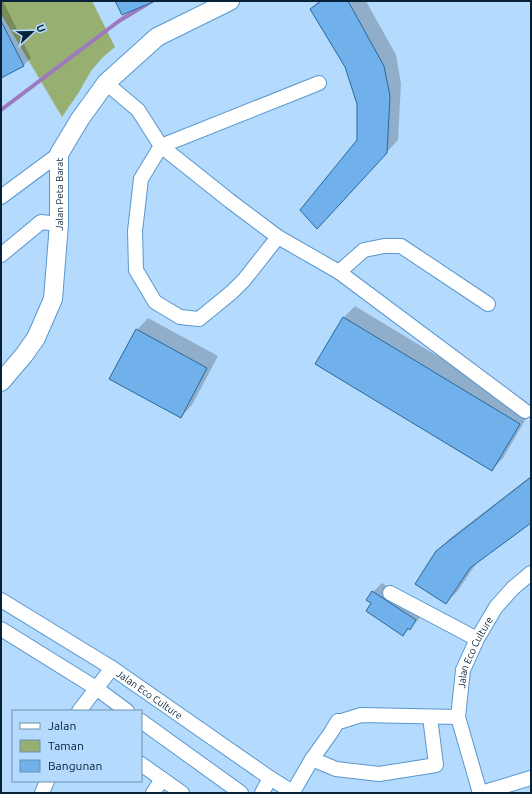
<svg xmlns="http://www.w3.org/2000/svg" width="532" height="794" font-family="Ubuntu,sans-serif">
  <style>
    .green { fill: #97b072 }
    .shadow { fill: #0003 }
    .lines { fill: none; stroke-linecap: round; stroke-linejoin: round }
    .stream { stroke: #9d7abf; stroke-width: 4 }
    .building { fill: #70b1eb; stroke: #28689c }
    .minor-casing { stroke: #5997ce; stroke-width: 16 }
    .major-casing { stroke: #5997ce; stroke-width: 20 }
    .minor { stroke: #fff; stroke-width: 14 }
    .major { stroke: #fff; stroke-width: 18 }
    .labels { text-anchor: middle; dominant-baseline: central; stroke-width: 3; stroke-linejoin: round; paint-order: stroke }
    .street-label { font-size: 10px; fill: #072137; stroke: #b4dafd }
  </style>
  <rect width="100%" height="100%" fill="#b4dafd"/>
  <!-- green -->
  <path class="green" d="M1,1H92L115,47L103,57L91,71L79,92L62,117L1,14Z"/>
  <!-- shadow -->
  <path class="shadow" d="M1,1H3L31,58L23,66L1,77Z
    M319,1H366L396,55L401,84L398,140L328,216L358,140V103L346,66L311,9Z
    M355,306L530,412L503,458L492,470L344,317Z
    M148,318L218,356L192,405L181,417L137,330Z
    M531,476V521L478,561L457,592L445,603L437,551L449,539Z
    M382,583L424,611L418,620L403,635L372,603L373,592Z"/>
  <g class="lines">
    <!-- stream -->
    <path class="stream" d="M1,110L119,21L152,1"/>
  </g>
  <!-- building -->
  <path class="building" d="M115,1H155L122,15Z
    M321,1H348L384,66L390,96L387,153L317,229L300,210L357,140V104L345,67L310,9Z
    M1,21L24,66L1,78Z
    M343,317L520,424L492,471L315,364Z
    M136,329L207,368L181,418L109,379Z
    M531,477V523L470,568L446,604L415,584L436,551Z
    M372,591L416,620L410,630L408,628L403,636L366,611L371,603L366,600Z"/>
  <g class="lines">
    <defs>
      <g id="minor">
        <path d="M106,83L138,110L161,146L230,201L278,237L339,272L525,411"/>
        <path d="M1,197L59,154"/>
        <path d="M278,237L244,280L232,292L199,319L180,317L155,302L136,270L135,231L141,179L161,146L319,83"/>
        <path d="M1,255L41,222L59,224"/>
        <path d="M339,272L364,250L384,246H401L488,304"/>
        <path d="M390,593L477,639"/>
        <path id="s1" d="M1,600L112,668L270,778L294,793"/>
        <path d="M1,629L96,688L127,711"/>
        <path d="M79,711L112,668"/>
        <path d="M141,721L241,793"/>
        <path d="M312,759L336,769L379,774L436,765L430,717"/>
        <path d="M141,764L182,793"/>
        <path d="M293,792L312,759L330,734L338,721H342L361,715L458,717"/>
        <path d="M42,793L47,781"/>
        <path d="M153,793L162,779"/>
        <path d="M262,793L270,778"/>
        <path id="s2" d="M480,793L458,717L463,670L477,639L496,607L513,588L531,573"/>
        <path d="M481,793L531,778"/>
      </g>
      <g id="major">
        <path id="s3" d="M1,382L24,355L36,338L53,299L59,224V154L80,119L106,83L157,37L230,1"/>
      </g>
    </defs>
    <!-- minor casing -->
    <use href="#minor" class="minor-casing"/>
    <!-- major casing -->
    <use href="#major" class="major-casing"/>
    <!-- minor -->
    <use href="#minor" class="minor"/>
    <!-- major -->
    <use href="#major" class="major"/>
  </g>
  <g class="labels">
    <!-- street labels -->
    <g class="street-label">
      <text stroke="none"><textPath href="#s3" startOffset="204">Jalan Peta Barat</textPath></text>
      <text stroke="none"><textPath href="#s2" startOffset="147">Jalan Eco Culture</textPath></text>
      <text stroke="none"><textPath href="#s1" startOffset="176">Jalan Eco Culture</textPath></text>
    </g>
  </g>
  <!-- border -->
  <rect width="532" height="794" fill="none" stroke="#072137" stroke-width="4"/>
  <!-- legend -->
  <rect x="12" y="710" width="130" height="72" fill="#b4dafd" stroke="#6f90ae"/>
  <rect x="20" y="723" width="20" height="6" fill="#ffffff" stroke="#6f90ae"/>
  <text x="48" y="730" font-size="12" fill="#072137">Jalan</text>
  <rect x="20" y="740" width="20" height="12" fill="#97b072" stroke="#6f90ae"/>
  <text x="48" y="750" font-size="12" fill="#072137">Taman</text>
  <rect x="20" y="760" width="20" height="12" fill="#70b1eb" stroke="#6f90ae"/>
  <text x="48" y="770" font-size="12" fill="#072137">Bangunan</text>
  <!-- north arrow -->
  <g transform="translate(32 32) rotate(68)" stroke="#b4dafd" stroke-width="3" paint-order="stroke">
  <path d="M0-3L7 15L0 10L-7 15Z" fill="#072137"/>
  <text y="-6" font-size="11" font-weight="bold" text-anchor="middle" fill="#072137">U</text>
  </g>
</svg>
